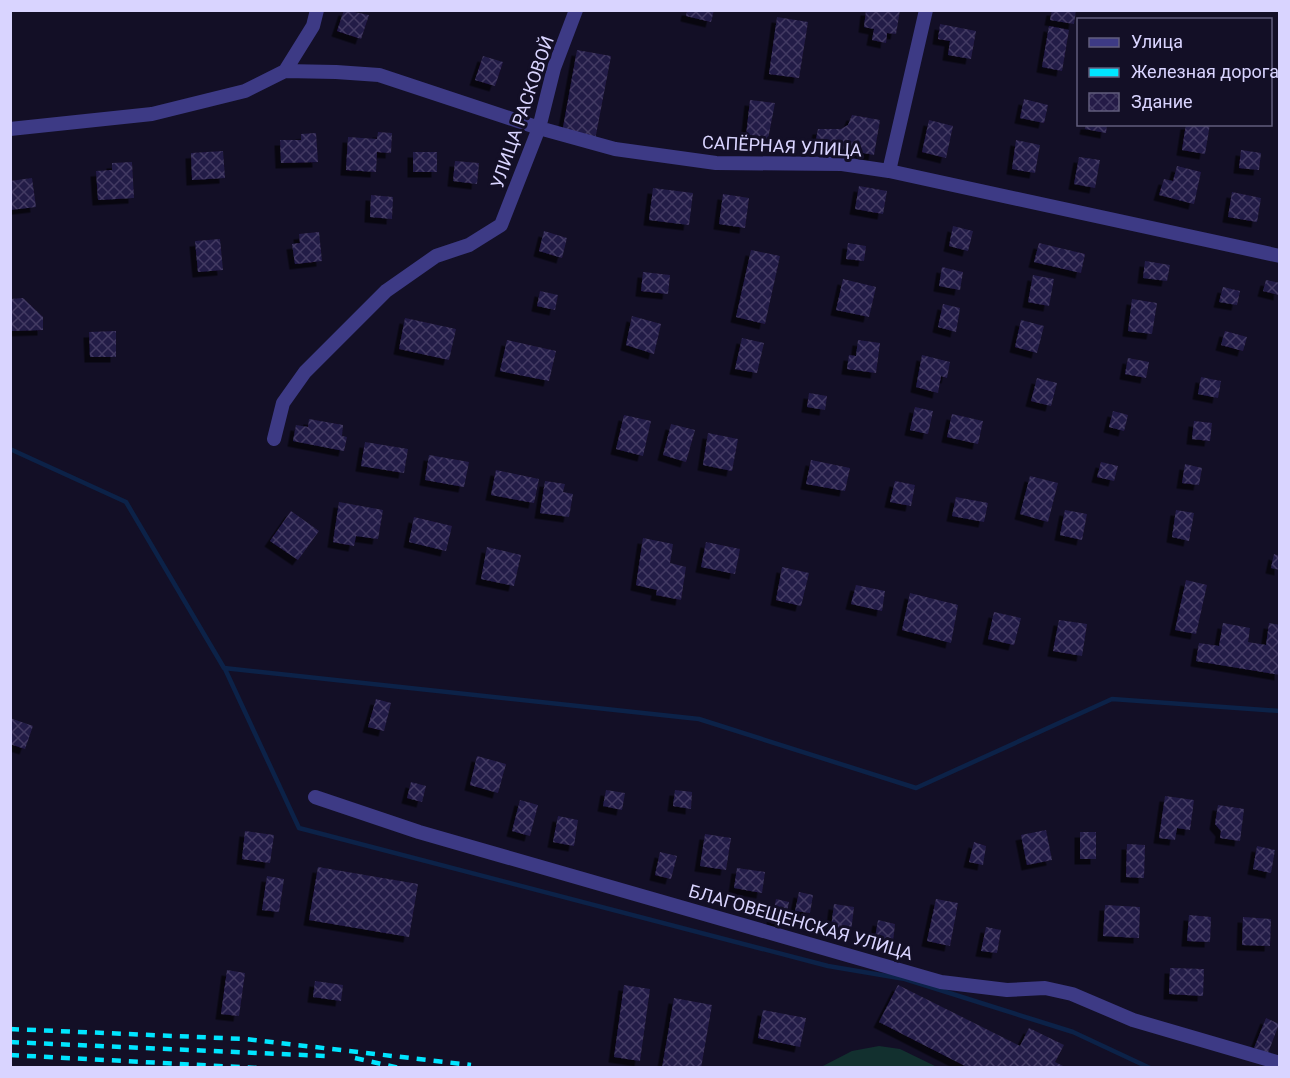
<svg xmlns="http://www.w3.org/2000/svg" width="1290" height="1078" font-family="Roboto,sans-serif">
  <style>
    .pitch { fill: #12302f }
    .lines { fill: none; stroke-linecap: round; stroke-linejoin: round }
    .stream { stroke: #0c2248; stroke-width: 4.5 }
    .building { fill: url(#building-cross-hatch); filter: url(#shadow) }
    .street { stroke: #3d3a85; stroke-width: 14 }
    .rail { stroke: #00e5ff; stroke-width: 4.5; stroke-dasharray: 9 8; stroke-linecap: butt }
    .labels { text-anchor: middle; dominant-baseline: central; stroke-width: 6; stroke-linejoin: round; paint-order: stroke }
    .street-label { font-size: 18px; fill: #d9d4ff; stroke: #130f26 }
  </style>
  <defs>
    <pattern id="building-cross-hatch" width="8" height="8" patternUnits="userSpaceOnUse" patternTransform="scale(1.5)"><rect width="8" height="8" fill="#241b47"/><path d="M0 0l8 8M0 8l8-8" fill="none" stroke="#433b63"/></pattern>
    <filter id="shadow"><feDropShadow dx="-5.5" dy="5.5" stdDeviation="0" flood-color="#0009"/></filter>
  </defs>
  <rect width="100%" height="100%" fill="#130f26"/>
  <!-- pitch -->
  <path class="pitch" d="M879,1046L900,1049L937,1067H821L852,1051Z"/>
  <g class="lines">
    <!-- stream -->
    <path class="stream" d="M10,449L126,502L224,668L699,719L916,788L1112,699L1280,711
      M225,669L299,828L828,966L905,979L1073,1032L1150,1068"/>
  </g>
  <!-- building -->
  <path class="building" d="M344,10L369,15L361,39L337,31Z
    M687,10H714L711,22L686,16Z
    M866,10H900L896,34L887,33L886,43L872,40L874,29L864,27Z
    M1052,10H1076L1074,24L1050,20Z
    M777,17L808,22L799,78L769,74Z
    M940,24L976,31L971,59L948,55L950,41L938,39Z
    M1049,26L1069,30L1062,71L1042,67Z
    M577,50L611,56L595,140L562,133Z
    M483,56L503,62L495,86L475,80Z
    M1024,99L1048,105L1044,123L1020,118Z
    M750,100L775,103L768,139L746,136Z
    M852,115L880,120L874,155L815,144L818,129H841L848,125Z
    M929,120L953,126L946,158L922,152Z
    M1086,124H1107L1106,133L1085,129Z
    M1186,124H1210L1205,154L1182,150Z
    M378,132L392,133L391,153L377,152L376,172L346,170L348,137L377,139Z
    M316,133L318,162L281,163L280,140H301V134Z
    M1016,140L1040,145L1035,173L1012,169Z
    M1241,150L1261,153L1259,170L1239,168Z
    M223,151L225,178L192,180L191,153Z
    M413,152H437V172H413Z
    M1079,157L1100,160L1095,188L1074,184Z
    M455,161L479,163L477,184L453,181Z
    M132,162L134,198L98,200L96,171L112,170V163Z
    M1177,166L1201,172L1194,204L1159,195L1164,179L1173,181Z
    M32,178L36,207L10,210V181Z
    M859,186L887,191L883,214L855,209Z
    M653,188L693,193L689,225L649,220Z
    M1232,192L1261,198L1257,222L1228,217Z
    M723,194L749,198L745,228L719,224Z
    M371,195L393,197L392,219L370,217Z
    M953,226L973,231L968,251L949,246Z
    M544,231L567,238L562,258L539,251Z
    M319,232L322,261L295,264L292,244L300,243L299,234Z
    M220,239L223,270L198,272L195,241Z
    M848,243L866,246L864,261L846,259Z
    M1039,243L1085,254L1081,273L1034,262Z
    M751,250L780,256L765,324L736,317Z
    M1145,261L1170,265L1167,281L1143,278Z
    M942,267L963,272L960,290L939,286Z
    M643,272L670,275L668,294L641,291Z
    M1033,275L1054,279L1049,306L1028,302Z
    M843,279L876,287L869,317L836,310Z
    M1266,280L1280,283L1279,295L1263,291Z
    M1223,287L1240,291L1237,305L1219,302Z
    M540,291L558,295L555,310L537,306Z
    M23,298L43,317V330L11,331L10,299Z
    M1132,299L1157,303L1152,334L1128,331Z
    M943,304L960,308L956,332L938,327Z
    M632,316L661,324L654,354L626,345Z
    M405,318L456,329L449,360L399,349Z
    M1021,320L1044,326L1037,353L1015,347Z
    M116,331V357H90L89,332Z
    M1225,331L1247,337L1243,351L1221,345Z
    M742,338L764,343L757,373L735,369Z
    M507,340L556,351L549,381L500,371Z
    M858,340L880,343L876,373L847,369L849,355L856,356Z
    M922,355L950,362L947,378L941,376L938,393L916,387Z
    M1128,358L1149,362L1146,378L1125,374Z
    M1201,377L1221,381L1218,398L1198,394Z
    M1037,378L1057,383L1051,406L1031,401Z
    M809,393L827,396L825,410L807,407Z
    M915,407L933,411L928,434L910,430Z
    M1113,411L1128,415L1124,431L1109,427Z
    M952,414L983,421L978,444L947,437Z
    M624,415L651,421L643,456L616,449Z
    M309,419L343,425L342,436L347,437L344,451L293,441L296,425L308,427Z
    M1194,421L1212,423L1210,441L1192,439Z
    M671,424L695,430L686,462L663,455Z
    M708,433L738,439L732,471L703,465Z
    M365,442L408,449L404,473L361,466Z
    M429,455L469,462L464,487L425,480Z
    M811,460L850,468L845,491L806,484Z
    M1101,462L1118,466L1114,481L1097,477Z
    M1185,464L1202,468L1199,485L1182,483Z
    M496,470L539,479L534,503L491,495Z
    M1030,476L1058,483L1048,522L1020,514Z
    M545,481L565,484L563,492L573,494L569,517L540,513Z
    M895,481L915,485L911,506L890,502Z
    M956,497L988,503L984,522L952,516Z
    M339,502L383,510L378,539L356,536L354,546L333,542Z
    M1065,510L1087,514L1082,540L1060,535Z
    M1176,510L1194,513L1189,541L1172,537Z
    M291,511L319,531L298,560L270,541Z
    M414,517L452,526L446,551L409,542Z
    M643,538L673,544L670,563L686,567L681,600L656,595L657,590L636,585Z
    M706,542L740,549L735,574L701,567Z
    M487,547L521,555L514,586L481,579Z
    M1274,554L1280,556V570L1271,568Z
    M782,567L809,573L801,606L776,600Z
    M1186,580L1207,585L1196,634L1175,630Z
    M856,585L885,591L882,611L851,604Z
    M910,593L958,605L951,643L902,630Z
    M994,612L1021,618L1014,645L988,639Z
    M1059,620L1087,624L1082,656L1053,651Z
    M1223,623L1250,628L1248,642L1266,645L1269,623L1280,625V675L1196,661L1199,643L1219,646Z
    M376,699L391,703L384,731L368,727Z
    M10,718L33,726L25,749L10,744Z
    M477,756L506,764L498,793L470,785Z
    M411,782L426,786L422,802L407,798Z
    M606,790L625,793L622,810L603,806Z
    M675,790L692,792L691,809L673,806Z
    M1165,796L1194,800L1190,830L1177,828L1175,840L1159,838Z
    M520,800L538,805L530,836L512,831Z
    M1218,805L1244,809L1240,841L1220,838L1221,831L1215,824Z
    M558,816L578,820L574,846L553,842Z
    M1046,830L1052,860L1027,865L1021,835Z
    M245,831L274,835L270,863L242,859Z
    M1080,832H1096V859H1080Z
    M705,834L731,838L726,870L700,866Z
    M974,842L986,846L983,865L969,862Z
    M1127,844L1145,845L1144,878L1126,877Z
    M1257,846L1275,850L1271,873L1253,869Z
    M660,852L677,856L671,879L655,875Z
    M318,867L418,884L409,937L309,920Z
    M737,868L765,872L762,893L734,888Z
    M267,876L284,879L279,912L262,910Z
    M799,892L813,895L810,913L795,911Z
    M776,899L789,902L784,926L771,923Z
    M936,899L958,903L950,946L927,941Z
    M834,904L854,907L851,932L831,928Z
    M1105,905L1140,907L1139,938L1103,936Z
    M1189,915L1211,917L1210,942L1187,941Z
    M1243,917L1271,919L1270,946L1242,945Z
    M878,920L895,924L893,942L875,938Z
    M986,927L1001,930L997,953L981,951Z
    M1170,968L1204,969L1203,996L1169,994Z
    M227,970L245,973L239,1016L221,1014Z
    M315,981L343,985L341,1001L313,997Z
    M624,985L650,989L640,1061L614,1057Z
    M898,985L1020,1046L1029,1028L1064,1045L1055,1062L1067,1068H969L879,1022Z
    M674,998L712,1005L701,1068H662Z
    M763,1010L806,1018L800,1047L758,1038Z
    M1266,1018L1279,1024L1268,1053L1254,1048Z"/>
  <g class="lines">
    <!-- street -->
    <path class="street" d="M285,71L313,26L317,10
      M10,129L152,114L245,91L285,71L336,72L379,75L539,128L615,149L716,163L842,164L889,171L1280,256
      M889,171L926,10
      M274,439L283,403L305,372L386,291L436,256L469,245L501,225L539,128L554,68L576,10
      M315,797L419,832L941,982L1007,990L1045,988L1072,994L1133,1020L1280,1063"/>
    <!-- rail -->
    <path class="rail" d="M10,1029L245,1039L471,1065
      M10,1042L325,1056
      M10,1055L257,1068
      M355,1058L399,1068"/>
  </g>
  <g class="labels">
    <!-- street labels -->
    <g class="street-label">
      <text transform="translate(522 112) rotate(-71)">УЛИЦА РАСКОВОЙ</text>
      <text transform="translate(782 146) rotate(3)">САПЁРНАЯ УЛИЦА</text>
      <text transform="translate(801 922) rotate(16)">БЛАГОВЕЩЕНСКАЯ УЛИЦА</text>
    </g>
  </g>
  <!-- border -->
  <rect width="1290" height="1078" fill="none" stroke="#d9d4ff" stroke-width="24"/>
  <!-- legend -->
  <rect x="1077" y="18" width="195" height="108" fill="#130f26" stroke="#625e7d" stroke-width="1.5"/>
  <rect x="1089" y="38" width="30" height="9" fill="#3d3a85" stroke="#625e7d" stroke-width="1.5"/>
  <text x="1131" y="48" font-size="18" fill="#d9d4ff">Улица</text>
  <rect x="1089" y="68" width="30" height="9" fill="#00e5ff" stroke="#625e7d" stroke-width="1.5"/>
  <text x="1131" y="78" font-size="18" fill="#d9d4ff">Железная дорога</text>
  <rect x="1089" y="93" width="30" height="18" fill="url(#building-cross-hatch)" stroke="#625e7d" stroke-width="1.5"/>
  <text x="1131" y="108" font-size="18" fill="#d9d4ff">Здание</text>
</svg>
